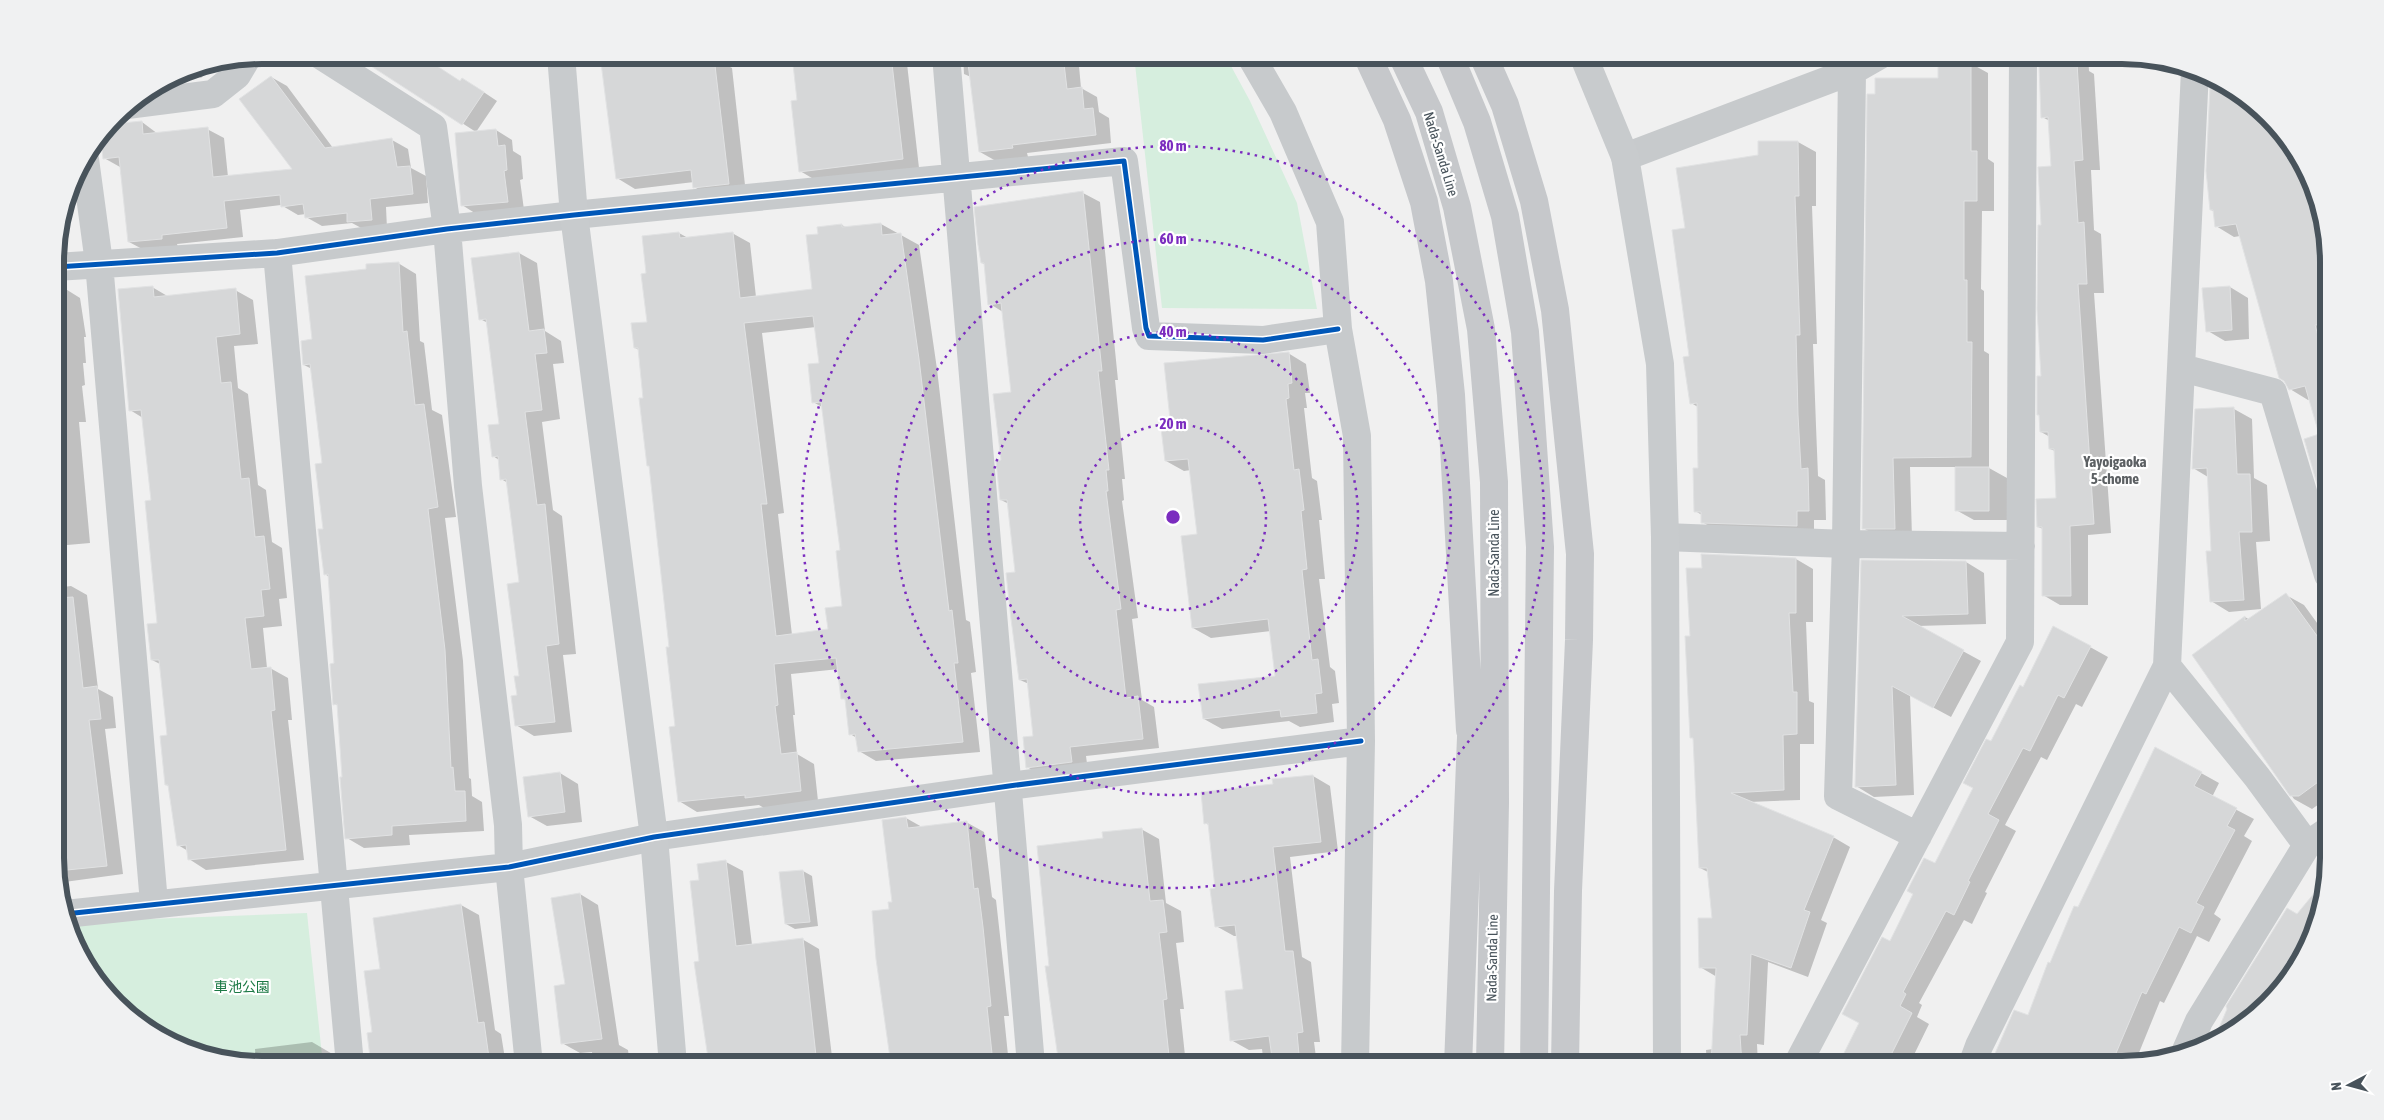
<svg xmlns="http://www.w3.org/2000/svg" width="2384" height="1120" font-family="'Asap Condensed','Noto Sans JP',sans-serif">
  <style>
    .green { fill: #d6eede }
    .shadow { fill: #0003; fill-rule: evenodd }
    .building { fill: #d6d7d8; stroke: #e1e2e3; fill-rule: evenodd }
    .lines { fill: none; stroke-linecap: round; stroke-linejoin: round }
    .street { stroke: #c7cacc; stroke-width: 28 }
    .secondary { stroke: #c8cbcd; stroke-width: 28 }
    .primary { stroke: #c6c8cb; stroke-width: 28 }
    .cycleway-casing { stroke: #fff; stroke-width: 8 }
    .cycleway { stroke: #0057b8; stroke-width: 5 }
    .ring { fill: none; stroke: #7b2cbf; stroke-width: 2.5; stroke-dasharray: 2.5 5 }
    .labels { text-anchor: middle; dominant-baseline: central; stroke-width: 4.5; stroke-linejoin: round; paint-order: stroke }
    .street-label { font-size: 14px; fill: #48535b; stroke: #fff }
    .park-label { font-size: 14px; fill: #1c7945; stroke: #fff }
    .neighbourhood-label { font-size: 15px; font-weight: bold; fill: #5c6063; stroke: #fff }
    .rim { fill: none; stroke: #48535b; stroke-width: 6 }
    .centre { fill: #7b2cbf; stroke: #fff; stroke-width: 2.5 }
    .ring-label { font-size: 15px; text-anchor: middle; font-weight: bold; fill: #7b2cbf; stroke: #fff; stroke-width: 4.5; stroke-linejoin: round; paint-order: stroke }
  </style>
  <rect width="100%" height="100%" fill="#f0f0f0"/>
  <!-- green -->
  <path class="green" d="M1134,55H1225L1250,101L1297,203L1317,309L1162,308Z
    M307,913L323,1065H262L183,1049L136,1022L98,984L71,937L67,922Z"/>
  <!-- shadow -->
  <path class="shadow" d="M356,55H420L461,82L476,87L497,101L476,132Z
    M611,55H723L724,64L732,68L746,194L712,197L694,187V182L635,189L617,178Z
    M793,55H906L919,168L817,181L800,171L798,101Z
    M963,55H1078L1081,88L1097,97L1099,112L1109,118L1111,143L1027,153L1028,157L996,161L980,152L971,77L964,74Z
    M2039,55H2088L2089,71L2094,74L2100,170H2091L2094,230L2101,234L2104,293H2094L2111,533L2088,535V605H2060L2043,595V529L2038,527L2058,499L2055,451L2050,449V437L2041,432L2042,226L2052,167L2050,121L2042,117Z
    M1970,63L1988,73V159L1994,163V211H1982L1981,289L1984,291V351L1989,354V468L2007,478V520H1974L1956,510L1957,467H1910L1912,538H1881L1863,528L1876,95L1939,79Z
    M214,64L201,78L187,70Z
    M271,77L287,86L333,148L392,140L408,149L411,168L426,176L428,203L386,207L387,229L365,230L352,223L322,226L306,217V214L298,215L281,205L240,210L243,237L177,244L178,247L146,251L129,242L120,167L104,158L102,137L111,126L142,122L158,134L207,129L224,138L228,177L294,170Z
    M2229,87L2248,98L2286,136L2313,183L2327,235L2328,505L2318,476L2320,435L2310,399L2308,400L2290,389L2240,236L2234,237L2216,226L2215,212L2211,210V89Z
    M496,130L512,140L513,151L521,156L523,179L520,180L524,210L478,215L462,205Z
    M1798,142L1816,152V206H1812L1817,344H1813L1816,426L1818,476L1825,480L1826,520H1814V536L1720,532L1702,522V515L1695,511L1700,470L1698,407L1691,403L1687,229L1759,156V143Z
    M1083,193L1100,202L1118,380H1115L1125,479H1122L1124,500L1122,501L1138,618L1132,619L1142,700L1154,707L1159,748L1086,756L1088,771L1044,777L1027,767L1034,737L1029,684L1020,680L1016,573L1009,504L1001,500L1002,461L1012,393L1003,312L990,304L986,265L982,263Z
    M881,224L919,245L937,369L966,620L970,622L976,672L971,673L980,752L876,761L859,751L857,738L850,734L846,700L842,698L839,669L791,674L795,715H793L797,754L814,764L818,801L764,808L759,805L697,812L679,801L671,648L639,350L635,348L648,323L647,275L679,233L688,238L732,233L750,243L756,297L814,290L820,235L842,225L847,228ZM816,327L820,364L813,402L822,407L842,551L844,607L829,630L792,635L778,514L784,513L762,333Z
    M58,239L59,248L55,249V248Z
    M519,253L537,263L545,331L561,341L564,363L553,364L560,419L542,422L553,510L562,516L576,654L563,655L572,732L534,736L516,725L520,677V583L508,483L501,479L499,460L493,456L500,425L488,323L480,319Z
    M398,263L416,274L420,341L424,343L432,410L442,415L456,517L445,518L463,661L469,778L471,779L472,796L482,802L484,831L409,835L410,845L364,848L347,838L339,706L334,704L335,664L329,577L325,574L324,464L312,369L304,365L314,340L367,270Z
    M152,287L169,297L235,290L253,300L258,344L234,346L238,388L248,394L258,485L266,490L272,542L282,548L287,598L279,599L282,626L263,628L267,668H270L288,678L292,720H288L304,860L206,870L189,859L188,851L178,845L169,786L166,785L168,737L160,664L152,660L158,624L152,501L143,418L130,410Z
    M2230,287L2248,298L2249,339L2225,341L2208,331L2204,290Z
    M64,288L80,298L86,337H84L86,363H83L85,385L82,386L86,422H79L90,543L56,546V289Z
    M1288,353L1306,364L1310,393H1305L1307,408H1304L1312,478L1317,481L1322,520H1319L1325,579H1319L1330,667L1335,671L1339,703L1332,704L1334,722L1300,727L1289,721L1222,729L1204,719L1277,677L1271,631L1211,638L1193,628L1198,535L1191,470L1184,471L1166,461L1172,420Z
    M2234,409L2252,419L2254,478L2267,485L2270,541L2256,542L2261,609L2229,612L2211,601L2212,552L2208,477L2193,468L2196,410Z
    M1703,555L1796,559L1813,569V622H1806L1809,701L1814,703V744H1800V800L1749,802L1833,837L1850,847L1821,920L1827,923L1808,977L1768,962L1764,1045L1757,1044L1758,1065H1707L1706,1050L1713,1049L1717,977L1700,967L1713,919L1708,872L1700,868L1695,740L1691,737V637L1703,569Z
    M1862,561L1966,562L1984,573L1986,624L1917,626L1981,661L1951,717L1910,695L1914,795L1874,797L1856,786Z
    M71,586L87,595L98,689L113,697L116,728L105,729L123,874L57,883L56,588Z
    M2286,595L2304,605L2328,638L2329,797L2312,809L2294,799L2193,655L2245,617L2250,620Z
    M2090,647L2108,657L2082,707L2076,704L2047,760L2041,757L2005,825L2016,831L1985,892L1987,893L1972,924L1964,920L1919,1003L1922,1005L1917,1017L1929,1024L1909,1065H1840L1861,1024L1891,942L1935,865L1975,788L1991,743L2023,688Z
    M560,773L578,784L582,822L547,826L529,816Z
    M2201,773L2219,783L2212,797L2254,819L2244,836L2252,841L2214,914L2221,919L2209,942L2197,936L2164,1003L2160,1001L2134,1065H1993L2005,1032L2028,1017L2078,909Z
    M1313,776L1330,786L1338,851L1290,857L1302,957L1311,962L1320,1042H1314L1317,1065H1264L1262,1049L1249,1050L1231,1040L1244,990L1237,936H1234L1216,926L1217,889L1209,825L1205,823L1274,785Z
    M906,818L922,827L966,822L984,832L992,897L996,900L1009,1016H1004L1009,1065H892L890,910L893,903Z
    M1141,829L1159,839L1166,903L1181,911L1184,942L1176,943L1184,1009H1180L1186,1065H1060L1051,967L1104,839Z
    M726,862L743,871L752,945L802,939L819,949L833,1065H710L696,963H700V881Z
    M803,871L812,876L818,926L795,929L786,924Z
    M2324,882L2313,937L2278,994L2237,1030L2215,1041L2297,915Z
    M580,894L598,905L619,1045L628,1050L630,1065H594L592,1052L580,1053L562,1043L566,986Z
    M461,905L479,915L495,1030L501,1034L506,1065H376L373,1034L381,970Z
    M312,1042L346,1062L347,1065L256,1064L255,1049Z"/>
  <!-- building -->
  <path class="building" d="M354,55H420L460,81L462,78L484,92L462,125Z
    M600,55H640L641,65L714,57L729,184L693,188L691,170L616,179Z
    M792,55H891L903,159L799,172L791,101L797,100Z
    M967,55H1063L1067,89L1082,87L1084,109L1093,108L1096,135L1012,145L1013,148L979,152Z
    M1938,62H1971V151H1977V201H1964V280H1967V342H1972L1971,457L1893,458L1895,529H1862L1867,94H1875V78H1938Z
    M2077,63L2083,160L2074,161L2078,223L2084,222L2087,284H2078L2094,524L2070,526L2071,596H2042V527H2037L2036,499L2056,498L2054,449H2049L2048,432H2040L2039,415H2037V376H2041L2037,309L2038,225H2041L2038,167L2051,166L2048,117L2041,118L2039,65Z
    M271,76L325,148L392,138L397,167L410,166L413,194L370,199L372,220L347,222V213L305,218L303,204L281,207L280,195L224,201L227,228L162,235V239L128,242L119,157L103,159L101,139L112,124L142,121L143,134L208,127L213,177L292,169L239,99Z
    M2227,86L2248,98L2286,136L2313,183L2327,235L2328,324L2315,325L2328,371V508H2324L2304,439L2319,434L2305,386L2289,390L2284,381L2279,378L2236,224L2215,227L2213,210H2210L2206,171L2210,87Z
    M496,129L498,146L505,145L507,170L504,171L508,202L461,206L455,133Z
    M1758,141H1798L1799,196H1795L1800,335H1796L1798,415L1801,469L1808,468L1809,511H1797V526L1701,523V512H1694L1693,468H1698L1697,403L1690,404L1683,357L1689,356L1672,230L1685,228L1676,168L1758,155Z
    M1083,191L1102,371H1098L1109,470H1106L1108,491H1106L1121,609L1116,610L1126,698L1138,696L1143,739L1070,747L1072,762L1026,768L1023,737L1033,736L1027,679L1019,680L1011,619L1006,573L1015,572L1007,500H1000L996,461L1001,460L993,394L1011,392L1001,303L988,305L984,263H981L978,245L974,207Z
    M881,223L882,235L901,233L919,359L949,611L952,610L958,663H954L963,742L858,752L855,734L849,735L845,699H841L836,658L774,664L778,705L775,706L781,754L797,752L801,791L745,798V795L678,802L669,727L675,726L666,647H669L649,466H647L639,398H643L638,348H634L631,323L647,322L641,274L646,273L642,236L679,232L680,238L733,232L740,298L812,289L806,235L818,234L817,227L842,224V227ZM813,316L819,363L808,364L812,403L821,402L840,550L836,551L842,606L825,608L828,629L776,636L761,504H767L744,323Z
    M519,252L529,331L544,329L547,353L535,354L542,410L525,412L537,505L545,504L559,644L546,646L555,722L515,726L511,696L517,695L514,676H519L507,584L519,582L506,479L500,480L498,456L492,457L488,425L499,424L486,319L479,320L471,258Z
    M399,262L403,332L407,331L415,405L424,404L438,507L428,509L445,650L451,768L453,767L455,791H465L466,821L392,826V835L345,839L340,777H342L337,704L333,705L330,664L334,663L328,574L324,575L318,529H323L315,464L322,463L310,364L303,365L301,341L312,339L305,276L366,269V264Z
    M153,286L154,297L236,288L240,334L216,337L221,383L231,382L241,479L249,478L255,537L264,536L270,589L261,590L264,616L245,618L251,669L271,667L275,710L271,711L286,850L188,860L186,845L177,846L168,785H165L160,736L167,735L159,660H151L147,624L157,623L145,501L151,500L141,410L129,411L118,289Z
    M2230,286L2232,330L2206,332L2202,288Z
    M1289,352L1292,383L1288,384L1289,398L1286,399L1294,470L1299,469L1304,510L1301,511L1307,569L1302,570L1312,660L1318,659L1322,693L1315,694L1317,713L1281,717L1280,710L1203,719L1198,684L1275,676L1268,619L1192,628L1181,536L1197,534L1188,459L1165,461L1160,420L1170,419L1164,363Z
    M2234,407L2237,474H2250L2252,532H2239L2244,600L2210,602L2206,551H2211L2207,468L2192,469L2195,409Z
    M1955,467H1989V511H1955Z
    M1701,554L1796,558V613H1789L1793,692H1797V734L1783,735L1784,790L1731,793L1834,836L1804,910L1810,912L1791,968L1751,954L1747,1035H1740L1742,1065H1711L1716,968H1699L1698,918H1712L1707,868H1699L1693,738H1690L1685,636H1690L1686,568H1702Z
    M1861,560L1966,561L1968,614L1902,616L1964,650L1933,708L1892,686L1896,785L1855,787Z
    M2286,593L2328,651L2329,774L2299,796H2290L2192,655L2245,616V621Z
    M73,597L83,688L97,686L101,719L89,720L107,866L57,871L56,598Z
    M2053,626L2091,646L2064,698L2058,695L2030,751L2023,748L1988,814L1999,820L1968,881L1970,882L1954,915L1946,911L1903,992L1906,994L1900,1006L1912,1013L1886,1065H1838L1859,1023L1842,1014L1882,937L1890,941L1913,894L1907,891L1924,858L1935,863L1973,788L1963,783L1986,739L1991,741L2020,685L2023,687Z
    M2155,747L2202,772L2194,786L2237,808L2227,826L2235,830L2196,903L2204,907L2191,933L2179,927L2146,994L2142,992L2111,1065H2010L1993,1058L2014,1010L2028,1015L2048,962L2050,963L2074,906L2078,907Z
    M560,772L565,812L528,817L523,777Z
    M1313,775L1321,842L1273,847L1285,951H1293L1303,1032L1297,1033L1300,1065H1273L1269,1036L1230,1041L1225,991L1243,989L1235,925L1215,927L1210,889L1215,888L1208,823L1204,824L1201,792L1273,784L1272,779Z
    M906,817L908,828L967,821L974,889L978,888L983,927L991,1006L987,1007L993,1063L972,1065H891L876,959L872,911L889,909L888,902H892L882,820Z
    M1142,828L1150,901L1163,900L1167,932L1159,933L1167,999L1163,1000L1170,1065H1059L1045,966H1049L1037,846L1103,838L1102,832Z
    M726,860L736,946L803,938L817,1065H777V1059L709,1065L694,962L699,961L690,881L699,880L697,864Z
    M803,870L810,922L785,924L779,872Z
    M2325,880L2314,931L2267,1004L2237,1030L2213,1042L2227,1009L2226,1006L2287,908L2297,914Z
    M580,893L602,1039L561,1044L554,986L565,984L551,898Z
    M461,904L478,1023L484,1022L490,1065H371L367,1033L372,1032L364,971L380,969L373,918Z"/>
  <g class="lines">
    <!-- street -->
    <path class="street" d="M320,55L433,127L447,229L468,486L508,825L509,867L529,1065
      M946,55L1031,1065
      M1250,55L1283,112L1330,222L1338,329L1357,436L1361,741L1355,1065
      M1852,71L1846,544L1838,796L1918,836
      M127,105L213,94L237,75L247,58
      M1625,157L1852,71L1880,55
      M85,159L99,263L154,903
      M277,253L350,1065
      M56,267L277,253L447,229L574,215L1124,161L1146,328L1149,336L1263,340L1338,329
      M2182,368L2273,392L2328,575
      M1665,537L1846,544L2021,546
      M2167,666L2257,777L2307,845
      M65,914L509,867L654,837L1009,786L1361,741
      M2184,1055L2199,1021L2307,845L2329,830
      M1797,1065L2020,642L2023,55
      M1972,1065L1979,1046L2167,666L2195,70"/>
    <!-- secondary -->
    <path class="secondary" d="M561,55L574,215L654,837L673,1065
      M1583,55L1625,157L1660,364L1665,537L1667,1065"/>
    <!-- primary -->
    <path class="primary" d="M1367,55L1397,120L1424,202L1439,281L1451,395L1470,730
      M1402,55L1429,112L1457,207L1481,329L1494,482L1495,803L1490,1065
      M1449,55L1477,122L1505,216L1525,332L1540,547L1534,1065
      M1483,55L1505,105L1534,201L1555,310L1580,554L1579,640L1568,891L1565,1065
      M1458,1065L1472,712"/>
    <defs>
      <path id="cycleway" d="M56,267L277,253L447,229L574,215L1124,161L1146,328L1149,336L1263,340L1338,329
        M65,914L509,867L654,837L1009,786L1361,741"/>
    </defs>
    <!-- cycleway casing -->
    <use href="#cycleway" class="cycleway-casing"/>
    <!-- cycleway -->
    <use href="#cycleway" class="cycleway"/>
  </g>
  <!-- distance rings -->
  <g class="ring">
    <circle cx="1173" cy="517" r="93"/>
    <circle cx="1173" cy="517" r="185"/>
    <circle cx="1173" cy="517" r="278"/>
    <circle cx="1173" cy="517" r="371"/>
  </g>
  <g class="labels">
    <!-- street labels -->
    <g class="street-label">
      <text transform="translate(1441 154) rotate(73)">Nada-Sanda Line</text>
      <text transform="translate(1494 553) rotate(-90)">Nada-Sanda Line</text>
      <text transform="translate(1492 958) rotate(-89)">Nada-Sanda Line</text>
    </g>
    <!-- park labels -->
    <g class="park-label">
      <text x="242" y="987">車池公園</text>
    </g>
    <!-- neighbourhood labels -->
    <g class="neighbourhood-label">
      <text x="2115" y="461">Yayoigaoka<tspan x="2115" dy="17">5-chome</tspan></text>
    </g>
  </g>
  <!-- crop -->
  <path d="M0 0H2384V1120H0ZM262 64H2122A198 198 0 0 1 2320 262V858A198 198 0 0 1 2122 1056H262A198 198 0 0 1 64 858V262A198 198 0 0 1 262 64Z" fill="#f0f1f2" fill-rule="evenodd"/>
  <path class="rim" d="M262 64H2122A198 198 0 0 1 2320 262V858A198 198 0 0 1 2122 1056H262A198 198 0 0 1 64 858V262A198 198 0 0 1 262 64Z"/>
  <circle cx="1173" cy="517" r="8" class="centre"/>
  <g class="ring-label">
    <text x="1173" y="151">80 m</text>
    <text x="1173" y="244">60 m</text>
    <text x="1173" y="337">40 m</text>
    <text x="1173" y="429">20 m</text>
  </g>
  <!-- north arrow -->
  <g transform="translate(2349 1085) rotate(264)" stroke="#ffffff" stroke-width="4" paint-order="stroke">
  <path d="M0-4L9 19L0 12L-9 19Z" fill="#48535b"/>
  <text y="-8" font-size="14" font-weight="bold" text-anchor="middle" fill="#48535b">N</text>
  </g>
</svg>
